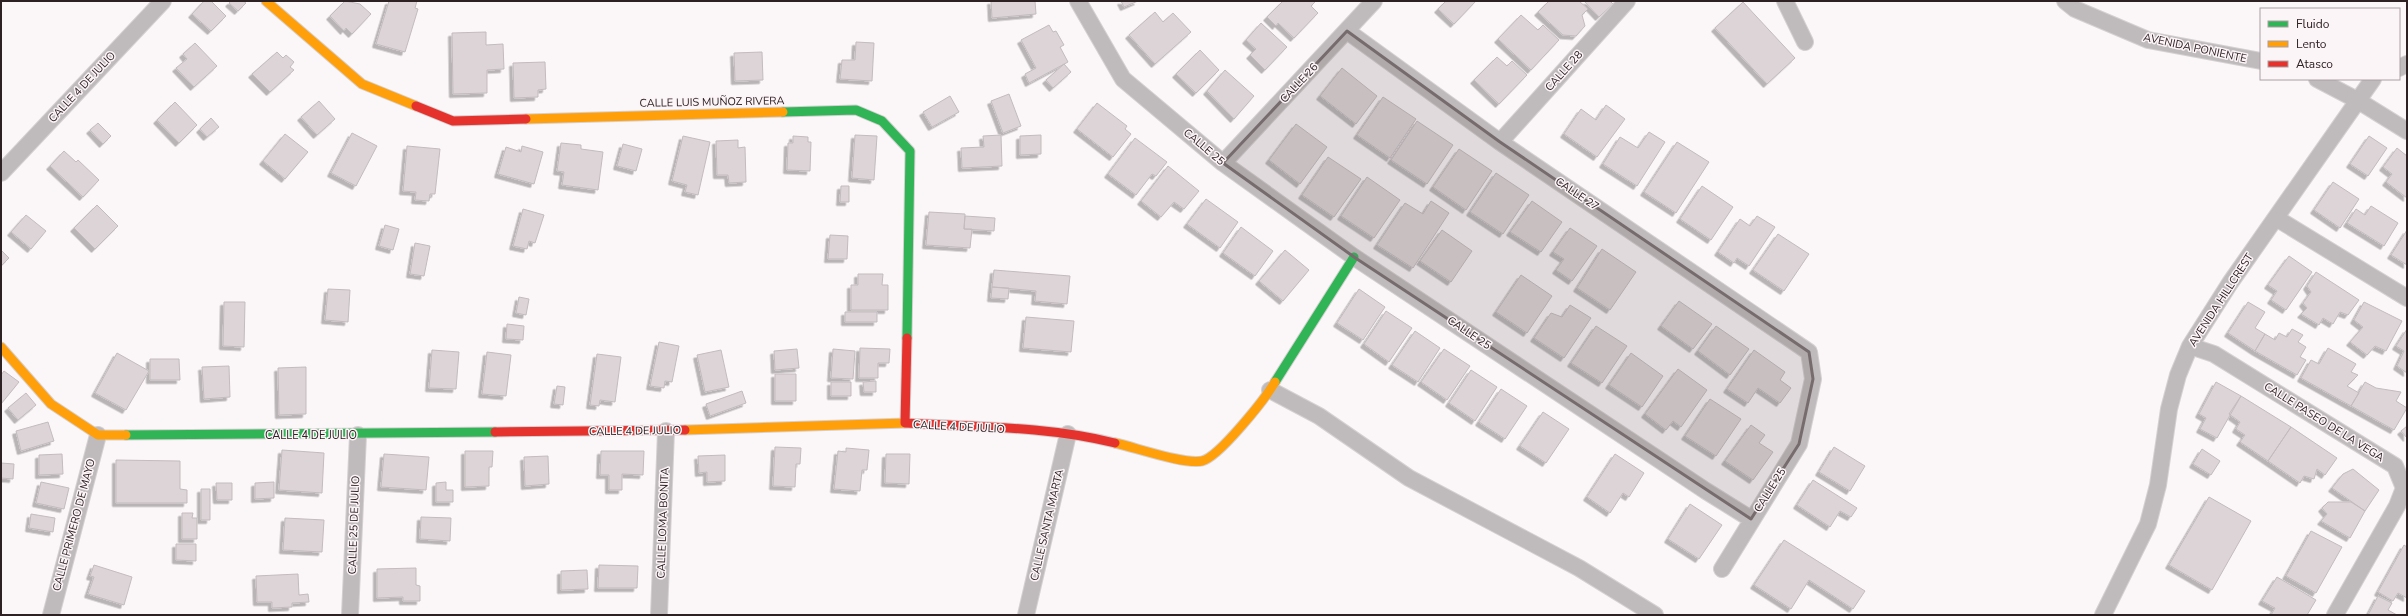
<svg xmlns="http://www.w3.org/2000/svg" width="2408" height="616" font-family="'Nunito Sans',sans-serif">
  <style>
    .building { fill: #dcd4d6; stroke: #c3bbbd; filter: url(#shadow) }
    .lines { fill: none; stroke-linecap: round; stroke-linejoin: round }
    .street-casing { stroke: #d5d0d2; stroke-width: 18 }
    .fast-casing { stroke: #d5d0d2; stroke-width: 11 }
    .slow-casing { stroke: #d5d0d2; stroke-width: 11 }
    .jam-casing { stroke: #d5d0d2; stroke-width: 11 }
    .street { stroke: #bfbabb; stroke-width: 16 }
    .fast { stroke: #30b455; stroke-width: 9 }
    .slow { stroke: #ff9f0a; stroke-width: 9 }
    .jam { stroke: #e5322d; stroke-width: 9 }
    .marked { fill: #766c6e; fill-opacity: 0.2; stroke: #766c6e; stroke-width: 3; stroke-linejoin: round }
    .labels { text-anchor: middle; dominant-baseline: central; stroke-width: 3; stroke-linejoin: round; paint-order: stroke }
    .street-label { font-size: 11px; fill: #2e2124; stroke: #fcf5f7 }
  </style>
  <defs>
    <filter id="shadow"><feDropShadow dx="-3.5" dy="3.5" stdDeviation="0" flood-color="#0004"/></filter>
  </defs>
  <rect width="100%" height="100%" fill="#fbf6f8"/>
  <!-- building -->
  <path class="building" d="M204,1H211L226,16L211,31L192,14Z
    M231,1H243L246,3L238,11L229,3Z
    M345,1L360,4L371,14L352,34L346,28L344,31L330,16Z
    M389,1H417L415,8L418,9L405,52L376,44Z
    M991,1H1035L1036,14L992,18Z
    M1121,1H1138L1124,7Z
    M1283,1H1316L1311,6L1318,13L1294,38L1278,23L1276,26L1267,17Z
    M1446,1H1476L1454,24L1438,9Z
    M1549,1H1579L1588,9L1582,15L1585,26L1576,36L1563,35L1538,12Z
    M1584,1H1610L1613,4L1599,17Z
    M1743,2L1795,58L1767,84L1715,28Z
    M1155,12L1163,22L1173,13L1191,32L1155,64L1129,35Z
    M1521,15L1538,30L1543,25L1559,40L1531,70L1498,39Z
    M1261,23L1287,47L1265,70L1250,55L1256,49L1246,40Z
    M1049,25L1053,32L1056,31L1064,45L1060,47L1068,62L1029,83L1025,74L1036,68L1021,40Z
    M486,32V45L503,44L504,69L487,70V93L453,94L452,33Z
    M856,42L874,43L872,81L840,79L842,60H855Z
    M195,43L217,66L194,87L176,68L187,59L183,54Z
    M1200,50L1219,70L1196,93L1176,74Z
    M277,52L283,58L286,55L294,62L290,67L294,70L270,92L252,74Z
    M762,52L763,80L735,81L734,53Z
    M1497,57L1507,66L1512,61L1527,75L1499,104L1474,80Z
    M545,62L546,89L538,90V97L514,98L513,63Z
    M1064,64L1071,72L1053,88L1046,80Z
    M1342,68L1377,96L1356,124L1320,96Z
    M1225,70L1254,96L1234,119L1207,91Z
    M1009,94L1021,126L1003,133L991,101Z
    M950,96L959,112L932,127L923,112Z
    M1383,97L1416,119L1390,158L1357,135Z
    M319,101L335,119L317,135L301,117Z
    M175,102L197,125L179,143L157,120Z
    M1097,103L1127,126L1125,129L1131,134L1113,157L1077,129Z
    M1606,105L1625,119L1597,157L1564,134L1581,109L1596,120Z
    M211,118L219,127L207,137L200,129Z
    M1417,121L1453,145L1427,184L1391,160Z
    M98,123L111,136L103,144L90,130Z
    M1296,124L1327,147L1300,184L1269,160Z
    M1649,132L1665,142L1637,186L1603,164L1620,137L1638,148Z
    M352,133L377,146L356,186L331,173Z
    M285,134L308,152L285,179L263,161Z
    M855,135L877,136L874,180L852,178Z
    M1001,135L1002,166L962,168L961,148L984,147L983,136Z
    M1041,135V154L1020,155V136Z
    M683,136L710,142L698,195L685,192L687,185L672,181Z
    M793,136L808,137V142H811L810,171L787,170L788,143H793Z
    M2369,136L2387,148L2368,176L2350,164Z
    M1135,138L1167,162L1156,176L1152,174L1136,195L1108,174Z
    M738,140V148L745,147L746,182L729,183L728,175H717L716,141Z
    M1677,142L1709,162L1676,213L1644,192Z
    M561,143L581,145V149L603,152L598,190L562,185L564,172L557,171Z
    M623,144L642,149L636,171L617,166Z
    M407,146L440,149L435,194H430L429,201L415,200L416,192L403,191Z
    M522,146L543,152L534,184L498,174L506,147L521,152Z
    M2397,148L2407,156V198L2386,182L2392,174L2383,167Z
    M1459,149L1492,171L1466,210L1433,187Z
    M64,151L76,162L78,160L99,180L83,197L50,166Z
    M1328,157L1361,179L1334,217L1302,195Z
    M1168,166L1199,191L1184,209L1174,202L1161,217L1141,201Z
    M1496,173L1529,195L1503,234L1470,212Z
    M1367,177L1400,200L1374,238L1341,216Z
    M2333,182L2359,199L2340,228L2314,210Z
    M841,186H849V202H840Z
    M1702,186L1733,207L1711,240L1680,219Z
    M1206,199L1238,222L1220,248L1187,224Z
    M1431,201L1449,213L1413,268L1377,245L1405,203L1423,214Z
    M1532,201L1562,222L1541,252L1510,232Z
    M97,205L118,226L95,249L74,228Z
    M2371,206L2398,223L2384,246L2347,223L2356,209L2365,215Z
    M523,209L544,215L535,243L529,241L527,249L513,246Z
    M929,212L965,214L964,229H972L970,248L926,245Z
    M26,215L46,231L31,249L11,232Z
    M965,216L995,218L994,231L964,229Z
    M1757,216L1775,227L1749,266L1737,258L1734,263L1718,252L1740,219L1750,226Z
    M385,225L399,229L393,250L379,246Z
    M1241,227L1273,251L1255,276L1223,253Z
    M1570,228L1597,246L1572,281L1556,270L1564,259L1553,252Z
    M1442,230L1472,251L1451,282L1420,261Z
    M2407,230V265L2391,255Z
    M1778,234L1809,254L1784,291L1753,270Z
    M830,235L848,236L847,259H828Z
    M415,243L430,246L424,276L410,274Z
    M1602,249L1636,272L1610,310L1577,288Z
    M1,250L9,258L1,266Z
    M1285,250L1309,270L1283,301L1259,281Z
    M2289,256L2312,272L2286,310L2271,300L2277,291L2268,285Z
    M994,270L1070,276L1067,304L1035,301L1036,291L992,287Z
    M2316,272L2359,300L2348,315L2340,312L2333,324L2323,318L2319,325L2301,314L2307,308L2303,303L2311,292L2307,286Z
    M858,274H883L882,285H888V310H851V285H858Z
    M1521,275L1552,296L1527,333L1496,312Z
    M992,287L1009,288L1008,299L991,298Z
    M328,289L350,290L348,322L325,320Z
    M1359,289L1385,307L1363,340L1337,323Z
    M519,297L529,299L526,315L516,313Z
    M1679,301L1712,324L1693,349L1661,326Z
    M224,302H245L244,347L223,346Z
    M2248,302L2265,312L2255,328L2265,334L2255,351L2228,333Z
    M2364,302L2402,321L2386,351L2375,346L2367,355L2350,342L2363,327L2354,320Z
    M1570,305L1591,318L1564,358L1534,338L1551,313L1562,317Z
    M1386,311L1412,328L1389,362L1364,344Z
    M845,312H877V322H845Z
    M1026,317L1074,321L1071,352L1023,348Z
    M507,324L524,326L523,340L506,339Z
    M1596,326L1627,346L1602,383L1571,363Z
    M1716,326L1749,349L1730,375L1698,351Z
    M2292,329L2303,335L2298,342L2306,347L2300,357L2306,360L2297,375L2255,351L2265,334L2275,340L2279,333L2287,337Z
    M2407,329V373L2397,366L2404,351L2396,346Z
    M1415,331L1440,348L1418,382L1392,365Z
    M659,342L679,346L672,382L665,381L664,388L650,386Z
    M860,348L890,349L889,363H878V378H859Z
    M2328,348L2356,364L2351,372L2358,375L2347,386L2359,393L2351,406L2301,378L2311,360L2319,364Z
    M797,349L799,368L775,370L774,351Z
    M833,349L855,351L853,379L831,378Z
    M1444,349L1470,366L1447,400L1421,382Z
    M432,350L459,352L456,389L429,388Z
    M721,350L729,387L705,392L697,355Z
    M1754,350L1785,372L1780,380L1791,388L1780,403L1758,388L1748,403L1727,389Z
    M487,352L511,355L506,396L482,394Z
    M117,353L149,371L126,410L95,393Z
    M1631,353L1663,376L1642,407L1609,385Z
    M597,354L621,357L615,402L600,400L599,406L590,405Z
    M150,359H179L180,380H150Z
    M229,366L230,397L204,399L202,367Z
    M306,367V414L279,415L278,368Z
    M1678,369L1707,390L1681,427L1673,421L1666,430L1645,414Z
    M1471,370L1497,387L1475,421L1449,403Z
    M4,371L19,382L1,404V375Z
    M775,374H796V401H775Z
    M876,381V392H864L863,382Z
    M831,382H851V396H831Z
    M2216,382L2241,396L2217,438L2200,429L2206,418L2199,414Z
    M2365,382L2376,388L2401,392L2396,401L2407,408L2394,430L2351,406Z
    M557,386L565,387L563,405L554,404Z
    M1501,389L1527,406L1505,439L1479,422Z
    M742,391L746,403L710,416L706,404Z
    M26,393L36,405L18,420L8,408Z
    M2241,396L2291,427L2268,461L2240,442L2245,435L2236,429L2240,422L2229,414Z
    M1710,399L1741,419L1716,456L1685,436Z
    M1543,412L1569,429L1546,463L1520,446Z
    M48,422L54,441L21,451L16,431Z
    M1751,425L1765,435L1759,443L1773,452L1753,480L1725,461Z
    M2407,426V438L2401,431Z
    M2291,427L2337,458L2325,475L2317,469L2314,479L2304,476L2300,483L2268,461Z
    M775,447L801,448L800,464H796L795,487L773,486Z
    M1834,447L1865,466L1850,491L1819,472Z
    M846,448L869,450L867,470H862L860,491L834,489L838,451L846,452Z
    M2202,449L2220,461L2211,475L2193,464Z
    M282,450L324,453L322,493L279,490Z
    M465,451H493L492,467H489V486L465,487Z
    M601,451H644L643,475L622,474V490H609V475H600Z
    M62,454L63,474L39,475V455Z
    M384,454L429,457L426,490L381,487Z
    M886,454H910L909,484L885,483Z
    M1615,454L1644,473L1629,497L1623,493L1610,513L1587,497Z
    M725,455V481L707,482V472L699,473L698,456Z
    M548,456L549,484L525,486L524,457Z
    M116,460L180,461V489L187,490V503H116Z
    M1,463L14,464L13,479L1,478Z
    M2353,469L2379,490L2365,511L2332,488L2343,474Z
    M1813,480L1857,508L1851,517L1840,511L1830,527L1797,505Z
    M41,482L69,488L64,509L36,503Z
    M274,482V498L255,499V483Z
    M446,482V490H453V502H436V483Z
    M216,483H232V500H217Z
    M201,489H210V520H201Z
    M2209,497L2251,521L2212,590L2169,565Z
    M2328,502H2351L2365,511L2350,538L2321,521L2327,514L2322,508Z
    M1690,504L1722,525L1699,559L1668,539Z
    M182,513H193L192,518H197V539H182Z
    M31,514L55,518L53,532L29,528Z
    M421,517L451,518L450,541L420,539Z
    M285,518L324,520L322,552L283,550Z
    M2311,531L2342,547L2316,593L2286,576Z
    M1784,540L1865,591L1853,609L1809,580L1791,609L1754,585Z
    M176,544H196V561L176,560Z
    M2404,545L2407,547V598L2398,593L2393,601L2378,592Z
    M94,565L132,577L124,605L88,594L94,577L90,576Z
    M599,565L638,566L637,588H598Z
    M416,568V585L420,586V601H403V597L377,598V569Z
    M587,570L588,589L561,590V571Z
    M298,574L299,595L308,594L309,602L292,603V607L272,608V602H257L256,576Z
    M2277,577L2316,600L2307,615H2271L2275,608L2262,601Z
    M2378,596L2392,603L2388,610L2397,615H2368Z"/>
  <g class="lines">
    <defs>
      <path id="street" d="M1078,1L1123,79L1223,163L1354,257L1706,491L1751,519
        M1785,1L1805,42
        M2065,1L2075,9L2148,40L2261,61
        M1347,31L1500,142L1809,352L1813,379L1799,444L1722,569
        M2399,68L2407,64
        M2317,79L2357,100L2407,131
        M1500,142L1627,1
        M1223,163L1374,1
        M1,173L163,1
        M2276,218L2407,298
        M2190,346L2214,354L2395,466L2404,488L2397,506L2335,615
        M1270,390L1319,416L1409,478L1579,568L1655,615
        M51,615L98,435
        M350,615L358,435
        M659,615L666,431
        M1026,615L1068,434
        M2103,615L2148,524L2158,485L2169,409L2178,375L2190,346L2230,283L2373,79"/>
      <path id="fast" d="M783,112L856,110L882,121L910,151L907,338
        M1275,382L1354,257
        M126,435L495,432"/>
      <path id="slow" d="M266,1L362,84L416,106
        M526,119L783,112
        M1,347L51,404L98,435H126
        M685,430L906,423
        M1115,443C1134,447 1185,465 1202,461C1219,457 1265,399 1275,382"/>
      <path id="jam" d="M416,106L453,121L526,119
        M905,423L907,338
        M906,423C975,427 1048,426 1115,443
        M495,432L685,430"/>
    </defs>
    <!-- street casing -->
    <use href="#street" class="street-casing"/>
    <!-- fast casing -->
    <use href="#fast" class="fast-casing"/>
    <!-- slow casing -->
    <use href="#slow" class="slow-casing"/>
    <!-- jam casing -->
    <use href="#jam" class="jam-casing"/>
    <!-- street -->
    <use href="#street" class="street"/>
    <!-- fast -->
    <use href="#fast" class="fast"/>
    <!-- slow -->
    <use href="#slow" class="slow"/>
    <!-- jam -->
    <use href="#jam" class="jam"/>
  </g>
  <!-- marked area -->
  <path class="marked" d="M1347,31L1500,142L1809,352L1813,379L1799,444L1751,519L1354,257L1223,163Z"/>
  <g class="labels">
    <!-- street labels -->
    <g class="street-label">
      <text transform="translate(2195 48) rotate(12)">AVENIDA PONIENTE</text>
      <text transform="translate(1564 71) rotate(-48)">CALLE 28</text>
      <text transform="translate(1299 83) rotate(-47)">CALLE 26</text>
      <text transform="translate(82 87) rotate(-47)">CALLE 4 DE JULIO</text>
      <text transform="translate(712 102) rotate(-1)">CALLE LUIS MUÑOZ RIVERA</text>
      <text transform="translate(1204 147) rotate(40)">CALLE 25</text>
      <text transform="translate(1577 194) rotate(34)">CALLE 27</text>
      <text transform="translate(2221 300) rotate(-57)">AVENIDA HILLCREST</text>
      <text transform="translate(1469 333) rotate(34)">CALLE 25</text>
      <text transform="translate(2324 422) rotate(32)">CALLE PASEO DE LA VEGA</text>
      <text transform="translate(959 427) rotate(3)">CALLE 4 DE JULIO</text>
      <text transform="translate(635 431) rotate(-1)">CALLE 4 DE JULIO</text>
      <text x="311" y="435">CALLE 4 DE JULIO</text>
      <text transform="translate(1770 490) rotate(-58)">CALLE 25</text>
      <text transform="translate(663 523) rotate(-88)">CALLE LOMA BONITA</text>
      <text transform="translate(74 525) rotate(-75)">CALLE PRIMERO DE MAYO</text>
      <text transform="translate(354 525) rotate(-88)">CALLE 25 DE JULIO</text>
      <text transform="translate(1047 525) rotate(-77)">CALLE SANTA MARTA</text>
    </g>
  </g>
  <!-- border -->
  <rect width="2408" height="616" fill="none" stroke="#2e2124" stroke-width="4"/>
  <!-- legend -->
  <rect x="2260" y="8" width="140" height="72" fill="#fcf5f7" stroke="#aaa0a3"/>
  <rect x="2268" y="21" width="20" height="6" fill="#30b455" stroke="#aaa0a3"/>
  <text x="2296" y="28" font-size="12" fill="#2e2124">Fluido</text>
  <rect x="2268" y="41" width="20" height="6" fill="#ff9f0a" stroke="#aaa0a3"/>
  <text x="2296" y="48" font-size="12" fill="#2e2124">Lento</text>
  <rect x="2268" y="61" width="20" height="6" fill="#e5322d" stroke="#aaa0a3"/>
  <text x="2296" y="68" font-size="12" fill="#2e2124">Atasco</text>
</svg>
